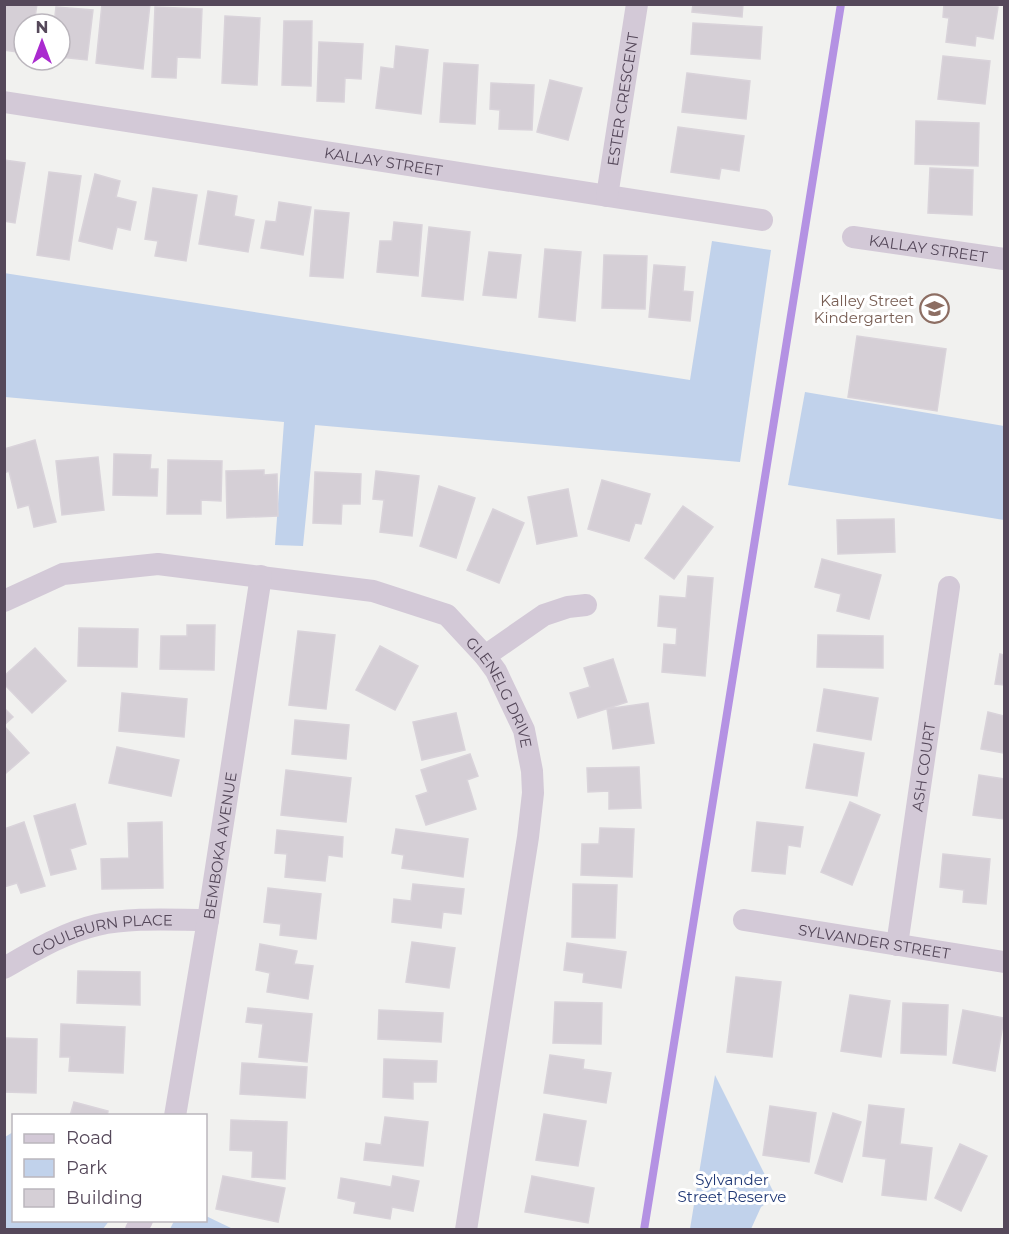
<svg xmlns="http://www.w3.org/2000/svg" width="1009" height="1234" font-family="Montserrat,sans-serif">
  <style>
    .green { fill: #c1d2eb }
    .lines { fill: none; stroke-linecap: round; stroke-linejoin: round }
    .stream { stroke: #b492e3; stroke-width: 8 }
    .building { fill: #d5cfd6; stroke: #d9d3da; stroke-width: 1.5 }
    .minor { stroke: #d3c9d7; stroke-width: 22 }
    .labels { text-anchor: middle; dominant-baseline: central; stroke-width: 6; stroke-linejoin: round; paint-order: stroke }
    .street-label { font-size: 15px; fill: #55485a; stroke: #fff }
    .education-label { font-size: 15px; fill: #785e54; stroke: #fff; text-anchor: end }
    .park-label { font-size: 15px; fill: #203875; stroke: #fff }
  </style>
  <rect width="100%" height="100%" fill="#f1f1ef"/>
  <!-- green -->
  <path class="green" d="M712,241L771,250L740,462L315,425L303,546L275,545L284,422L5,397L4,273L690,380Z
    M805,392L1004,426V520L788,485Z
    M715,1075L776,1197L761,1207L751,1229H690Z
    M13,1132L14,1220L109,1221L103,1229H5V1137Z
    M206,1216L233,1229H170L174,1221L206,1220Z"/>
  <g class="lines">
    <!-- stream -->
    <path class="stream" d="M644,1230L841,4"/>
  </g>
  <!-- building -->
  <path class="building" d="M4,4H37L34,24H24V53L4,50Z
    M102,4H150L143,69L96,63Z
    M693,4H743L742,17L692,12Z
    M944,4H983L998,7L993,39L976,36L975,46L946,42L949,18L943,17Z
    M56,7L93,10L87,60L60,57V24H54Z
    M155,7L202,9L200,58L177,57L176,78L152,77Z
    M225,16L260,18L257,85L222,83Z
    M284,21H312L311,86L282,85Z
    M693,23L762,27L760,59L691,54Z
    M319,42L363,44L361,79L345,78L344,102L317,101Z
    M396,46L428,50L421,114L376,108L381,67L394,69Z
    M943,56L990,61L985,104L938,99Z
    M444,63L478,65L475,124L440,122Z
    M687,73L750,81L746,119L682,112Z
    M550,80L582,88L568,140L537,132Z
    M491,83L534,85L532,130L499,129L500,110L490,109Z
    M916,121L979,123L978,166L915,164Z
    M678,127L744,136L739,171L721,168L719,179L671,172Z
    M4,160L25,163L15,223L4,221Z
    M930,168L973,170L972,215L928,213Z
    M49,172L81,176L69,260L37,255Z
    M95,174L120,181L116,197L136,202L130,230L117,227L112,249L79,241Z
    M153,188L197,195L186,261L155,256L158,241L145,239Z
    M208,191L237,196L234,216L254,220L248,252L199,244Z
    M279,202L311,207L303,255L261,248L266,221L276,222Z
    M315,210L349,213L343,278L310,276Z
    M394,222L422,225L418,276L377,272L380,241H392Z
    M429,227L470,232L463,300L422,296Z
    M545,249L581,252L575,321L539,317Z
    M489,252L521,255L516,298L483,295Z
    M604,255L647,256L645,309L602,308Z
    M654,265L685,267L683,291L693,292L690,321L649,317Z
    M857,336L946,349L937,411L848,397Z
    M35,440L56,522L34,527L29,505L18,508L9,471L4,473V449Z
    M114,454L151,455L150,469H158L157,496L113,495Z
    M98,457L104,510L62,515L56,461Z
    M168,460L222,461L221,501L201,500V514H167Z
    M264,470V475L277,474L278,516L227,518L226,471Z
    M376,471L419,476L412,536L380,532L384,500L373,499Z
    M315,472L361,474L360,504H342L341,524L313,523Z
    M602,480L650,494L641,524L635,523L629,541L588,529Z
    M439,486L475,498L456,558L420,546Z
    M568,489L577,536L537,544L528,497Z
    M683,506L713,527L674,579L645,558Z
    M493,509L524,523L499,583L467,570Z
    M894,519L895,552L838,554L837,520Z
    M822,559L881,575L869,619L837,611L841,594L815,587Z
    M688,576L713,578L705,676L662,672L664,644L676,645L677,628L658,626L660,596L686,598Z
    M187,625H215L214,670L160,669L161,636H187Z
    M79,628L138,629L137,667L78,666Z
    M298,631L335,635L326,709L289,705Z
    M818,635L883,636V668L817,667Z
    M380,646L418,666L395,710L356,690Z
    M35,648L66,681L32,713L4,684V676Z
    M1000,654L1004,655V685L995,684Z
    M613,659L627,702L578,718L570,693L590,687L584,668Z
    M824,689L878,698L871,740L817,731Z
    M122,693L187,699L184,737L119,731Z
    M648,703L654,743L613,749L607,709Z
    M4,708L13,717L4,725Z
    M988,712L1004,716V753L981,749Z
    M456,713L465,750L422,760L413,722Z
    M295,720L349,725L346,759L292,754Z
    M4,726L29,753L6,773L4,771Z
    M814,744L864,753L857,796L806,788Z
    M117,747L179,760L171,796L109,783Z
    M470,754L478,776L467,780L476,809L426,825L416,796L428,792L421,770Z
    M639,767L641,808L609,809V791L588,792L587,768Z
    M286,770L351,778L346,822L281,815Z
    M979,775L1004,779V819L973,815Z
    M850,802L880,815L852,885L821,872Z
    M75,804L86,844L70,849L76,869L51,875L34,816Z
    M24,822L45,886L21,893L17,883L4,887V829Z
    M162,822L163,888L102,889L101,859L129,858L128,823Z
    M757,822L803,827L800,847L788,845L785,874L752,871Z
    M600,828L634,829L632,877L581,875L582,844H599Z
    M396,829L468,839L463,877L402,868L404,855L392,853Z
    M277,830L343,837L342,857L328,855L325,881L285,877L287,854L275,853Z
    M943,854L990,859L986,904L963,902L964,890L940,887Z
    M413,884L464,889L461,914L443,912L441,928L392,922L394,899L411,901Z
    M573,884L617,885L615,938L572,937Z
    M268,888L321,894L316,939L280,935L281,924L264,922Z
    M412,942L455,948L449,988L406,982Z
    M567,943L626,952L621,988L583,982L584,973L564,970Z
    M260,944L297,951L294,964L313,966L308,999L267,992L270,973L256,970Z
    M78,971L140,972V1005L77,1003Z
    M736,977L781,982L772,1057L727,1052Z
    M850,995L890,1001L881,1057L841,1051Z
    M555,1002L602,1003L601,1044L553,1043Z
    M903,1003L948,1005L946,1055L901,1053Z
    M248,1008L312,1014L307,1062L259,1057L263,1024L246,1022Z
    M379,1010L443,1013L441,1042L378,1039Z
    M963,1010L1004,1018L995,1071L953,1063Z
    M61,1024L125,1027L123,1073L69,1071L70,1057H60Z
    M4,1038L37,1039L36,1093L4,1092Z
    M550,1055L584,1060L583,1069L611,1073L606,1103L544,1093Z
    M384,1059L437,1061L436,1082H413V1099L383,1097Z
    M242,1063L307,1067L305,1098L240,1094Z
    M74,1102L108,1111L107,1116H70Z
    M869,1105L904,1109L900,1144L932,1148L926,1200L882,1195L886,1159L863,1156Z
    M770,1106L816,1113L809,1162L763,1155Z
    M833,1113L861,1122L842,1182L815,1173Z
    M544,1114L586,1121L578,1166L536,1160Z
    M385,1117L428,1122L423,1166L364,1160L366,1143L381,1145Z
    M231,1120L287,1122L285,1179L252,1177L253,1151L230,1150Z
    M960,1144L987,1156L961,1211L935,1198Z
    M223,1176L285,1188L278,1222L216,1209Z
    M393,1176L419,1181L413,1211L392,1207L390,1219L354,1213L356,1202L338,1198L341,1178L391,1187Z
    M532,1176L594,1188L588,1223L525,1212Z"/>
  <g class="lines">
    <!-- minor -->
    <g class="minor">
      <path id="s1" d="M4,102L762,220"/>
      <path id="s2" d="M607,196L637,4"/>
      <path id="s3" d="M853,237L1004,259"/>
      <path id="s4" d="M4,601L63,574L158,564L373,591L447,615L485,656L496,671L524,730L532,771L533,793L528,837L466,1230"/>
      <path d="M485,656L544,615L568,607L586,605"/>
      <path id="s5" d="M744,920L1004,962"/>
      <path id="s6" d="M897,945L949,587"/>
      <path id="s7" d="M4,968C34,951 63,933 97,925C131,917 173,920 208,920"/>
      <path id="s8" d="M175,1116L208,920L261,576"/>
      <path d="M136,1230L142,1220"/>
    </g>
  </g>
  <!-- icons -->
  <defs>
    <symbol id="school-ring" viewBox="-11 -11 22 22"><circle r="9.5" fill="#fff" stroke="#8d6e63" stroke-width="1.5"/><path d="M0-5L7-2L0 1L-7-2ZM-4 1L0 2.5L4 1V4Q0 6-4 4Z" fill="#8d6e63"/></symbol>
  </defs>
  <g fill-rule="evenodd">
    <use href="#school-ring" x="918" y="292" width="33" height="33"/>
  </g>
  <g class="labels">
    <!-- street labels -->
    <g class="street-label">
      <text stroke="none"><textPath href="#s2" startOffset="98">ESTER CRESCENT</textPath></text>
      <text stroke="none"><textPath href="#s1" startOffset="384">KALLAY STREET</textPath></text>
      <text stroke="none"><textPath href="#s3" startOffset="76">KALLAY STREET</textPath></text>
      <text stroke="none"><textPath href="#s4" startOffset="550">GLENELG DRIVE</textPath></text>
      <text stroke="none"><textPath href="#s6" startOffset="180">ASH COURT</textPath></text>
      <text stroke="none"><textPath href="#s8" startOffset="274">BEMBOKA AVENUE</textPath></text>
      <text stroke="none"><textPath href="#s7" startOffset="106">GOULBURN PLACE</textPath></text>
      <text stroke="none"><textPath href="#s5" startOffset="132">SYLVANDER STREET</textPath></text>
    </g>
    <!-- education labels -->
    <g class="education-label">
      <text x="914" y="300">Kalley Street<tspan x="914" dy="17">Kindergarten</tspan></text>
    </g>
    <!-- park labels -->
    <g class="park-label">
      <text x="732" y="1179">Sylvander<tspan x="732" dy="17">Street Reserve</tspan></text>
    </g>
  </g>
  <!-- border -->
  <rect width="1009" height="1234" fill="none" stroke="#55485a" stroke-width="12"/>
  <!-- legend -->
  <rect x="12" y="1114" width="195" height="108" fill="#ffffff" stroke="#bbb6bd" stroke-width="1.5"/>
  <rect x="24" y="1134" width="30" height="9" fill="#d3c9d7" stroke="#bbb6bd" stroke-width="1.5"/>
  <text x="66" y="1144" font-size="18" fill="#55485a">Road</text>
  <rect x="24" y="1159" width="30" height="18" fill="#c1d2eb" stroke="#bbb6bd" stroke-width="1.5"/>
  <text x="66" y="1174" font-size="18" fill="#55485a">Park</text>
  <rect x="24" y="1189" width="30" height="18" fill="#d5cfd6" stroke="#bbb6bd" stroke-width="1.5"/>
  <text x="66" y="1204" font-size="18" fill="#55485a">Building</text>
  <!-- north arrow -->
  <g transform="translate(42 42)"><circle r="28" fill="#ffffff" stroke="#bbb6bd" stroke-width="1.5"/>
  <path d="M0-4.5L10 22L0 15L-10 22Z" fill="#aa2acf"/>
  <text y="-9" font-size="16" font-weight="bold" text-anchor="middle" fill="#55485a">N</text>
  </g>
</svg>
